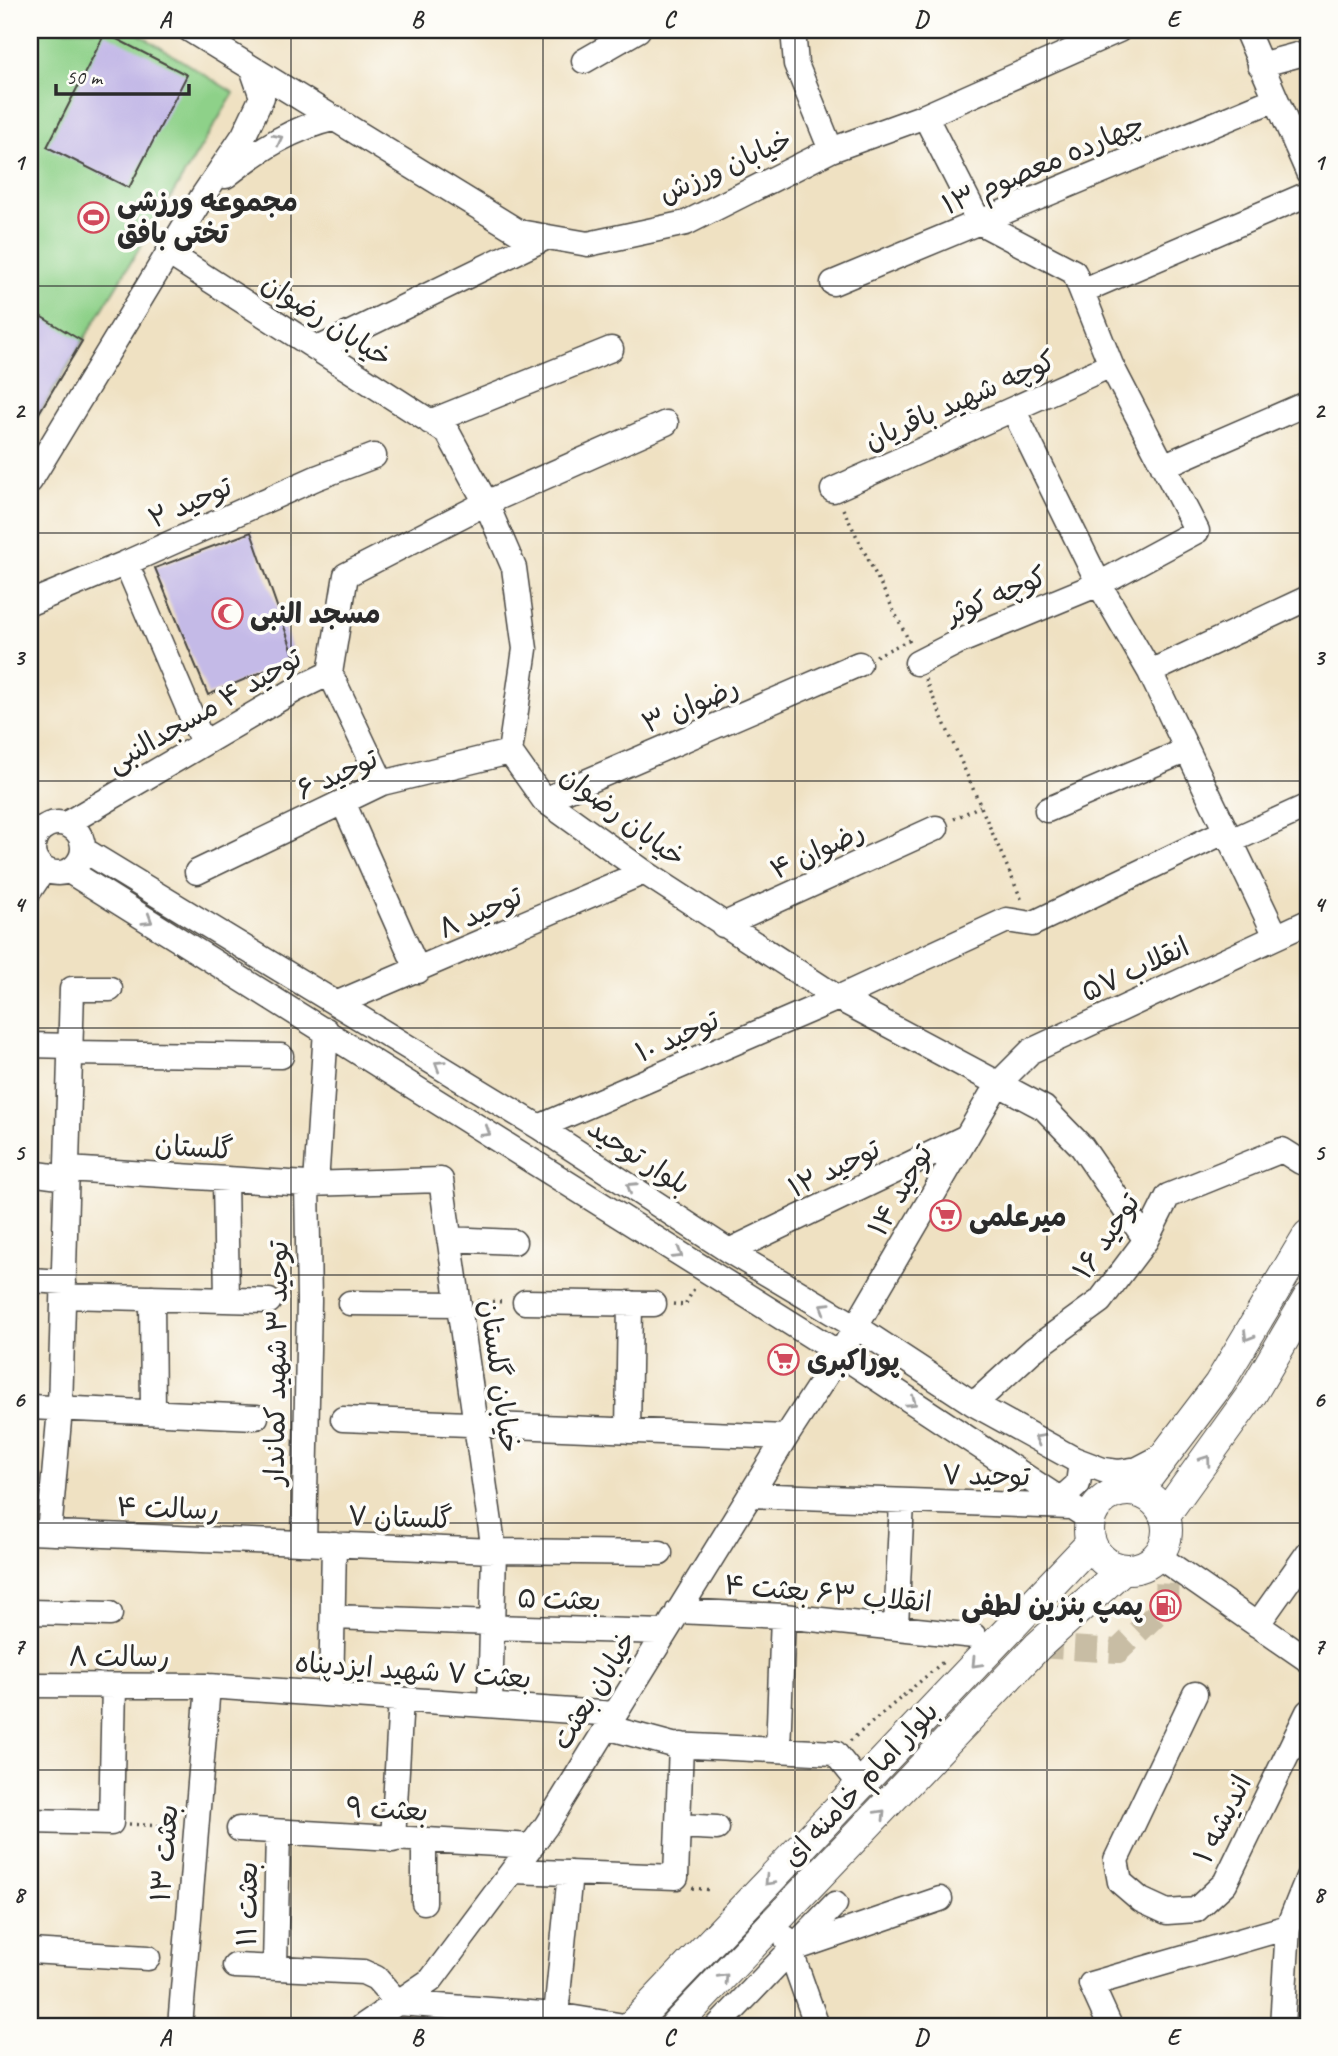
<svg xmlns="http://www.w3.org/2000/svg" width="1338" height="2056" font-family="Caveat,'Playpen Sans Arabic',sans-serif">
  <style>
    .green { fill: #8ed189; stroke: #5c7e5a; stroke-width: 2 }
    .building { fill: #c4bae7 }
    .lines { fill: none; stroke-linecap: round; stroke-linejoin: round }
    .minor-tunnel { stroke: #c8bda4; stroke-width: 24; stroke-dasharray: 24 12; stroke-linecap: butt }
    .minor-casing { stroke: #484642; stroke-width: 27 }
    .major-casing { stroke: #484642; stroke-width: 32 }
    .path { stroke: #484642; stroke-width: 3.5; stroke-dasharray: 2 5; stroke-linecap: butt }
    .minor { stroke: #fff; stroke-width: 24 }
    .major { stroke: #fff; stroke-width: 30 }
    .oneway { stroke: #a0a0a0 }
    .grid { fill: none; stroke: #2b2b2b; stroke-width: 2; stroke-opacity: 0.55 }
    .labels { text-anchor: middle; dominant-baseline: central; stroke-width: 7; stroke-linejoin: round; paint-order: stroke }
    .street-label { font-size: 28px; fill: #2b2b2b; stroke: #fdfcf7 }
    .poi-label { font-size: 28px; font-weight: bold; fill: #2b2b2b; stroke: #fdfcf7; text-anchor: start }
    .neatline { fill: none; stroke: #2b2b2b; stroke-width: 2.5 }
    .grid-label { font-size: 23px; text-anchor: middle; font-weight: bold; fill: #2b2b2b }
  </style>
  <rect width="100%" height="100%" fill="#fdfcf7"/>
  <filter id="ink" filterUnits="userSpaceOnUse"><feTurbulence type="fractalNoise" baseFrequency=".0143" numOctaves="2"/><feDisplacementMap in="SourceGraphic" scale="14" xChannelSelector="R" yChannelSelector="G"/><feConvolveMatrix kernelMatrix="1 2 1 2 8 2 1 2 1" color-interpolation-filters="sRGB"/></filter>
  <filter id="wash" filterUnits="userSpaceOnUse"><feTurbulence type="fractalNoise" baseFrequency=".00686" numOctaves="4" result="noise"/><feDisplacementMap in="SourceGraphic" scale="28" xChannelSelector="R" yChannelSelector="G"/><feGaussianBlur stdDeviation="1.57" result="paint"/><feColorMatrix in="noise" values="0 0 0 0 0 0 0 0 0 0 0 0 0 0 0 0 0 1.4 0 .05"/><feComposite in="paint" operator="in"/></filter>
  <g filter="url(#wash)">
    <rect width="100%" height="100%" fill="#efe1c2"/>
    <!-- green -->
    <path class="green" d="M30,30H132L234,93L30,428Z"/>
    <g id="blocks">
      <!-- building -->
      <path class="building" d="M105,33L187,75L129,188L47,147Z
        M30,310L82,341L30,428Z
        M251,532L295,658L208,695L155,568Z"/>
    </g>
  </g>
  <g filter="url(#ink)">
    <use href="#blocks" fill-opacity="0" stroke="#484642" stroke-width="2"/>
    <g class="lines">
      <!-- minor-tunnel -->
      <path class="minor-tunnel" d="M1038,1646L1118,1651L1166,1605L1167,1563"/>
      <defs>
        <path id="minor" d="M190,30L519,232L588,244L686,223L831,150L925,116L1119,30
          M793,30L796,64L831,150
          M1246,30L1308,172
          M584,61L638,30
          M1260,65L1308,52
          M925,116L979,222L1074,272L1111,365L1197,531L1099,584L1013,409
          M226,176C261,148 293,128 336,118
          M168,253L448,433L486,503L514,568L525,649L510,752L544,800L644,872L838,998L1044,1108L1082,1147L1146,1240
          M833,283L1275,99
          M1082,291L1308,194
          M318,349L547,237
          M430,422L611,349
          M1163,466L1308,403
          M30,481L204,194L244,135L262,97L252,68
          M833,490L1111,365
          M126,563L203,743
          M30,603L126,563L316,478L374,456
          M917,663L956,643L1099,584L1150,672L1276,936
          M1150,672L1308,598
          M330,673L382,783
          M544,800L859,664
          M343,802L418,971
          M1047,810L1187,750
          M33 848a25 25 0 1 1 50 0a25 25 0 1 1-50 0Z
          M66,824L295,690L330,673L346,575L486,503L666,423
          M1231,841L1308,806
          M84,850L539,1127L729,1251L855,1326L974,1404L1074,1459L1103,1470L1118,1472L1138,1469L1165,1455
          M69,871L840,1354L1090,1519
          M197,872L382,783L510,752
          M30,890L44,869
          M723,925L936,828
          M338,1003L644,872
          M30,1045L71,1046
          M71,1053L281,1056
          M539,1127L838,998L1007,920L1032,924L1226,831
          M67,1169L307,1184L441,1180L494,1551L490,1705
          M30,1173L67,1178
          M225,1179L227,1300
          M316,1184L326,1030
          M449,1239L514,1242
          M729,1251L964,1138
          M30,1280L64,1282
          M64,1296L269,1301
          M152,1298L153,1412
          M525,1302L654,1304
          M350,1303L459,1304
          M974,1404L1033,1350L1100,1301L1146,1240L1168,1196L1282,1150L1301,1162L1308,1161
          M30,1407L256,1417
          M343,1419L786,1437
          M628,1431L630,1303
          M750,1495L1070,1507
          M1060,1500L1078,1484L1081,1462
          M30,1532L494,1551L660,1553
          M49,1533L60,1409L72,989H110
          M304,1543L309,1301L307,1184
          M1158,1556L1308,1660
          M678,1611L783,1616L974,1636
          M30,1612L110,1614
          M334,1617L492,1623
          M1257,1625L1308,1553
          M896,1626L902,1502
          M492,1627L665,1632
          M30,1685L208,1686L615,1714
          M331,1694L334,1544
          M1195,1694L1116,1860L1120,1882L1141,1900L1167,1912L1196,1910L1225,1883L1308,1712
          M606,1727L673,1745L835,1753L860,1784
          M778,1750L783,1616
          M30,1821L111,1823L114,1686
          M678,1826L717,1828
          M239,1829L532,1846
          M393,1840L401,1699
          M513,1871L676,1877L681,1745
          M424,1902V1841
          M786,1938L817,2026
          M794,1949L940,1899
          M30,1951L148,1958
          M235,1966L363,1972L376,1978L398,2003L556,2015L624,2026
          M275,1966L278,1833
          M556,2015L570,1873
          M180,2026L208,1686
          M363,2026L431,1980L546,1826L786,1437L840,1354L997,1085L1031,1051L1308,922
          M718,2026L835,1904
          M1110,2026L1091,1984L1288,1927
          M1282,2026L1288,1927L1308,1877"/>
        <path id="major" d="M1089 1530a39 39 0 1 1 78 0a39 39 0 1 1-78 0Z
          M1137,1492L1219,1384L1308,1235
          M1165,1515L1252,1394L1308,1298
          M631,2026L1091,1543
          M675,2026L1038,1646L1123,1569"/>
      </defs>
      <!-- minor casing -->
      <use href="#minor" class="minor-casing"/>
      <!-- major casing -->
      <use href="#major" class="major-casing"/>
      <!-- path -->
      <path class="path" d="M843,509L910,643
        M876,656L909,640
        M925,679L1023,903
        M954,819L980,806
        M478,1301L506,1302
        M673,1304L685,1305L696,1285
        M850,1741L943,1662
        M129,1824L177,1827
        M692,1888L712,1890"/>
      <!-- minor -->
      <use href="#minor" class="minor"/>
      <!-- major -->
      <use href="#major" class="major"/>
    </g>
    <!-- one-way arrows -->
    <defs><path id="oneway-chevron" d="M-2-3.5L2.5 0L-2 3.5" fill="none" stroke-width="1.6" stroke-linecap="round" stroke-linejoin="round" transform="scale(1.75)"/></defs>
    <g class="oneway">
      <use href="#oneway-chevron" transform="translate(278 139) rotate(-27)"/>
      <use href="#oneway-chevron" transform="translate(148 920) rotate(32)"/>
      <use href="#oneway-chevron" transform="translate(439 1065) rotate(-148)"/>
      <use href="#oneway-chevron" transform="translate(486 1132) rotate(32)"/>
      <use href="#oneway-chevron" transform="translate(631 1187) rotate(-147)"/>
      <use href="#oneway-chevron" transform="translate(678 1254) rotate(32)"/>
      <use href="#oneway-chevron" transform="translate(824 1307) rotate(-149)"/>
      <use href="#oneway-chevron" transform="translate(1248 1336) rotate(121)"/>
      <use href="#oneway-chevron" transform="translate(912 1402) rotate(34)"/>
      <use href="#oneway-chevron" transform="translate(1039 1439) rotate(-151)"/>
      <use href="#oneway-chevron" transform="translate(1206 1460) rotate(-54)"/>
      <use href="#oneway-chevron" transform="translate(976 1663) rotate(134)"/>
      <use href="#oneway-chevron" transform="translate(881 1814) rotate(-46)"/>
      <use href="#oneway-chevron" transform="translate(769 1881) rotate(133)"/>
      <use href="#oneway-chevron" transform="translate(724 1978) rotate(-46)"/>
    </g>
  </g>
  <!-- grid -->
  <path class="grid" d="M291,30V2026M543,30V2026M795,30V2026M1047,30V2026M30,286H1308M30,533H1308M30,781H1308M30,1028H1308M30,1275H1308M30,1523H1308M30,1770H1308"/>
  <!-- icons -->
  <defs>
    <symbol id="stadium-ring" viewBox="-11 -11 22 22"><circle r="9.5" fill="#fdfcf7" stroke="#d1495b" stroke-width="1.5"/><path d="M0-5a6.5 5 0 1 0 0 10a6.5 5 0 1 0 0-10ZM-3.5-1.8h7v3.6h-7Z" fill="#d1495b"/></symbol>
    <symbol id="mosque-ring" viewBox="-11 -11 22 22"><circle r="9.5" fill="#fdfcf7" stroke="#d1495b" stroke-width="1.5"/><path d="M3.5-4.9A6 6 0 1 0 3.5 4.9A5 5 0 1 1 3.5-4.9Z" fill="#d1495b"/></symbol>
    <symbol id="supermarket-ring" viewBox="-11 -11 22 22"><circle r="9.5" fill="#fdfcf7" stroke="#d1495b" stroke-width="1.5"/><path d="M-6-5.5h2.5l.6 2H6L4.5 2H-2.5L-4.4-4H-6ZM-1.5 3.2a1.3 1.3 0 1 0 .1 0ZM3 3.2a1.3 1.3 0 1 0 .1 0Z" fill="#d1495b"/></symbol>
    <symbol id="fuel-ring" viewBox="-11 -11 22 22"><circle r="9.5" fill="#fdfcf7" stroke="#d1495b" stroke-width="1.5"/><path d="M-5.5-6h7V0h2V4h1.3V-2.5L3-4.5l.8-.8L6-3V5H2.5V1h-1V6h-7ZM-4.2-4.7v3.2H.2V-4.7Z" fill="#d1495b"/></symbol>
  </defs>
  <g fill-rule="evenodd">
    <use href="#stadium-ring" x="76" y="200" width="35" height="35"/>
    <use href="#mosque-ring" x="210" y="596" width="35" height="35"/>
    <use href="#supermarket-ring" x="928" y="1198" width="35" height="35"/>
    <use href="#supermarket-ring" x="766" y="1342" width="35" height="35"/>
    <use href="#fuel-ring" x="1148" y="1588" width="35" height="35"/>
  </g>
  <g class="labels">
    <!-- street labels -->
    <g class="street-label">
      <text transform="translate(1043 164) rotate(-23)">چهارده معصوم ۱۳</text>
      <text transform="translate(725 166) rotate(-24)">خیابان ورزش</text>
      <text transform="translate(327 320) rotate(33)">خیابان رضوان</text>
      <text transform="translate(960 400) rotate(-24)">کوچه شهید باقریان</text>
      <text transform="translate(190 502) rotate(-24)">توحید ۲</text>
      <text transform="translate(996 595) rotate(-23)">کوچه کوثر</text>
      <text transform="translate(690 705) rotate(-23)">رضوان ۳</text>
      <text transform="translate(204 710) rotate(-30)">توحید ۴ مسجدالنبی</text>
      <text transform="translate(337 774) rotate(-24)">توحید ۶</text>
      <text transform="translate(623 816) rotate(37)">خیابان رضوان</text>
      <text transform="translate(817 850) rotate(-25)">رضوان ۴</text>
      <text transform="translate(480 912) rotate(-24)">توحید ۸</text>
      <text transform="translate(1135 969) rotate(-25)">انقلاب ۵۷</text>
      <text transform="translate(677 1036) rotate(-24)">توحید ۱۰</text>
      <text transform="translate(194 1147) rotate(4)">گلستان</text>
      <text transform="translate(639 1156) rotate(33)">بلوار توحید</text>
      <text transform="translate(834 1168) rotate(-26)">توحید ۱۲</text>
      <text transform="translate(900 1190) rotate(-60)">توحید ۱۴</text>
      <text transform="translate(1106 1236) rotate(-56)">توحید ۱۶</text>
      <text transform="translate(276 1363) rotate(-89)">توحید ۳ شهید کماندار</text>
      <text transform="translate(500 1376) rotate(82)">خیابان گلستان</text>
      <text transform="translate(986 1475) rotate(1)">توحید ۷</text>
      <text transform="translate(168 1508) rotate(2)">رسالت ۴</text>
      <text transform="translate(400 1517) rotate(2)">گلستان ۷</text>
      <text transform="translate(828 1593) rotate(5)">انقلاب ۶۳ بعثت ۴</text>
      <text transform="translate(559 1599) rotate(2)">بعثت ۵</text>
      <text x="119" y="1656">رسالت ۸</text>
      <text transform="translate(413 1670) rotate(4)">بعثت ۷ شهید ایزدپناه</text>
      <text transform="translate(594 1690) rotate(-58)">خیابان بعثت</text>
      <text transform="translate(860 1784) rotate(-47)">بلوار امام خامنه ای</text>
      <text transform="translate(387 1809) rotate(3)">بعثت ۹</text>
      <text transform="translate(1222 1819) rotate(-63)">اندیشه ۱</text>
      <text transform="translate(164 1853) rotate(-85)">بعثت ۱۳</text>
      <text transform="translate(247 1904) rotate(-89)">بعثت ۱۱</text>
    </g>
    <!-- poi labels -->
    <g class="poi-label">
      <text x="117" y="201">مجموعه ورزشی<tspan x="117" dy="32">تختی بافق</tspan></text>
      <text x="250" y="613">مسجد النبی</text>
      <text x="969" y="1216">میرعلمی</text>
      <text x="807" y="1360">پوراکبری</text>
      <text x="1143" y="1605" text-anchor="end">پمپ بنزین لطفی</text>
    </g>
  </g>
  <!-- margin -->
  <rect width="1338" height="2056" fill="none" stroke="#fdfcf7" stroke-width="77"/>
  <!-- scale -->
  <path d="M56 84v10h133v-10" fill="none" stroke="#2b2b2b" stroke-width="3.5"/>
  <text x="66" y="84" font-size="21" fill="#2b2b2b" stroke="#fdfcf7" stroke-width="5" paint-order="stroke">50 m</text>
  <rect x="38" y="38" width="1262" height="1980" class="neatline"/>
  <g class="grid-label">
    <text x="165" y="27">A</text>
    <text x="417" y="27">B</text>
    <text x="669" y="27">C</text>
    <text x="921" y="27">D</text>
    <text x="1173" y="27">E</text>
    <text x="19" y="170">1</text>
    <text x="1319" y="170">1</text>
    <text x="19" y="418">2</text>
    <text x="1319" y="418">2</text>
    <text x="19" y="665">3</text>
    <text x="1319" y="665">3</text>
    <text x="19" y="912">4</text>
    <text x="1319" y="912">4</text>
    <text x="19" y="1160">5</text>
    <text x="1319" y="1160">5</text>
    <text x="19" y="1407">6</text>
    <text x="1319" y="1407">6</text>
    <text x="19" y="1654">7</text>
    <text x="1319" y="1654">7</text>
    <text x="19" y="1902">8</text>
    <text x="1319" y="1902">8</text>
    <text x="165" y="2045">A</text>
    <text x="417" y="2045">B</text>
    <text x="669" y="2045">C</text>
    <text x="921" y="2045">D</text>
    <text x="1173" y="2045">E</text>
  </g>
</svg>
